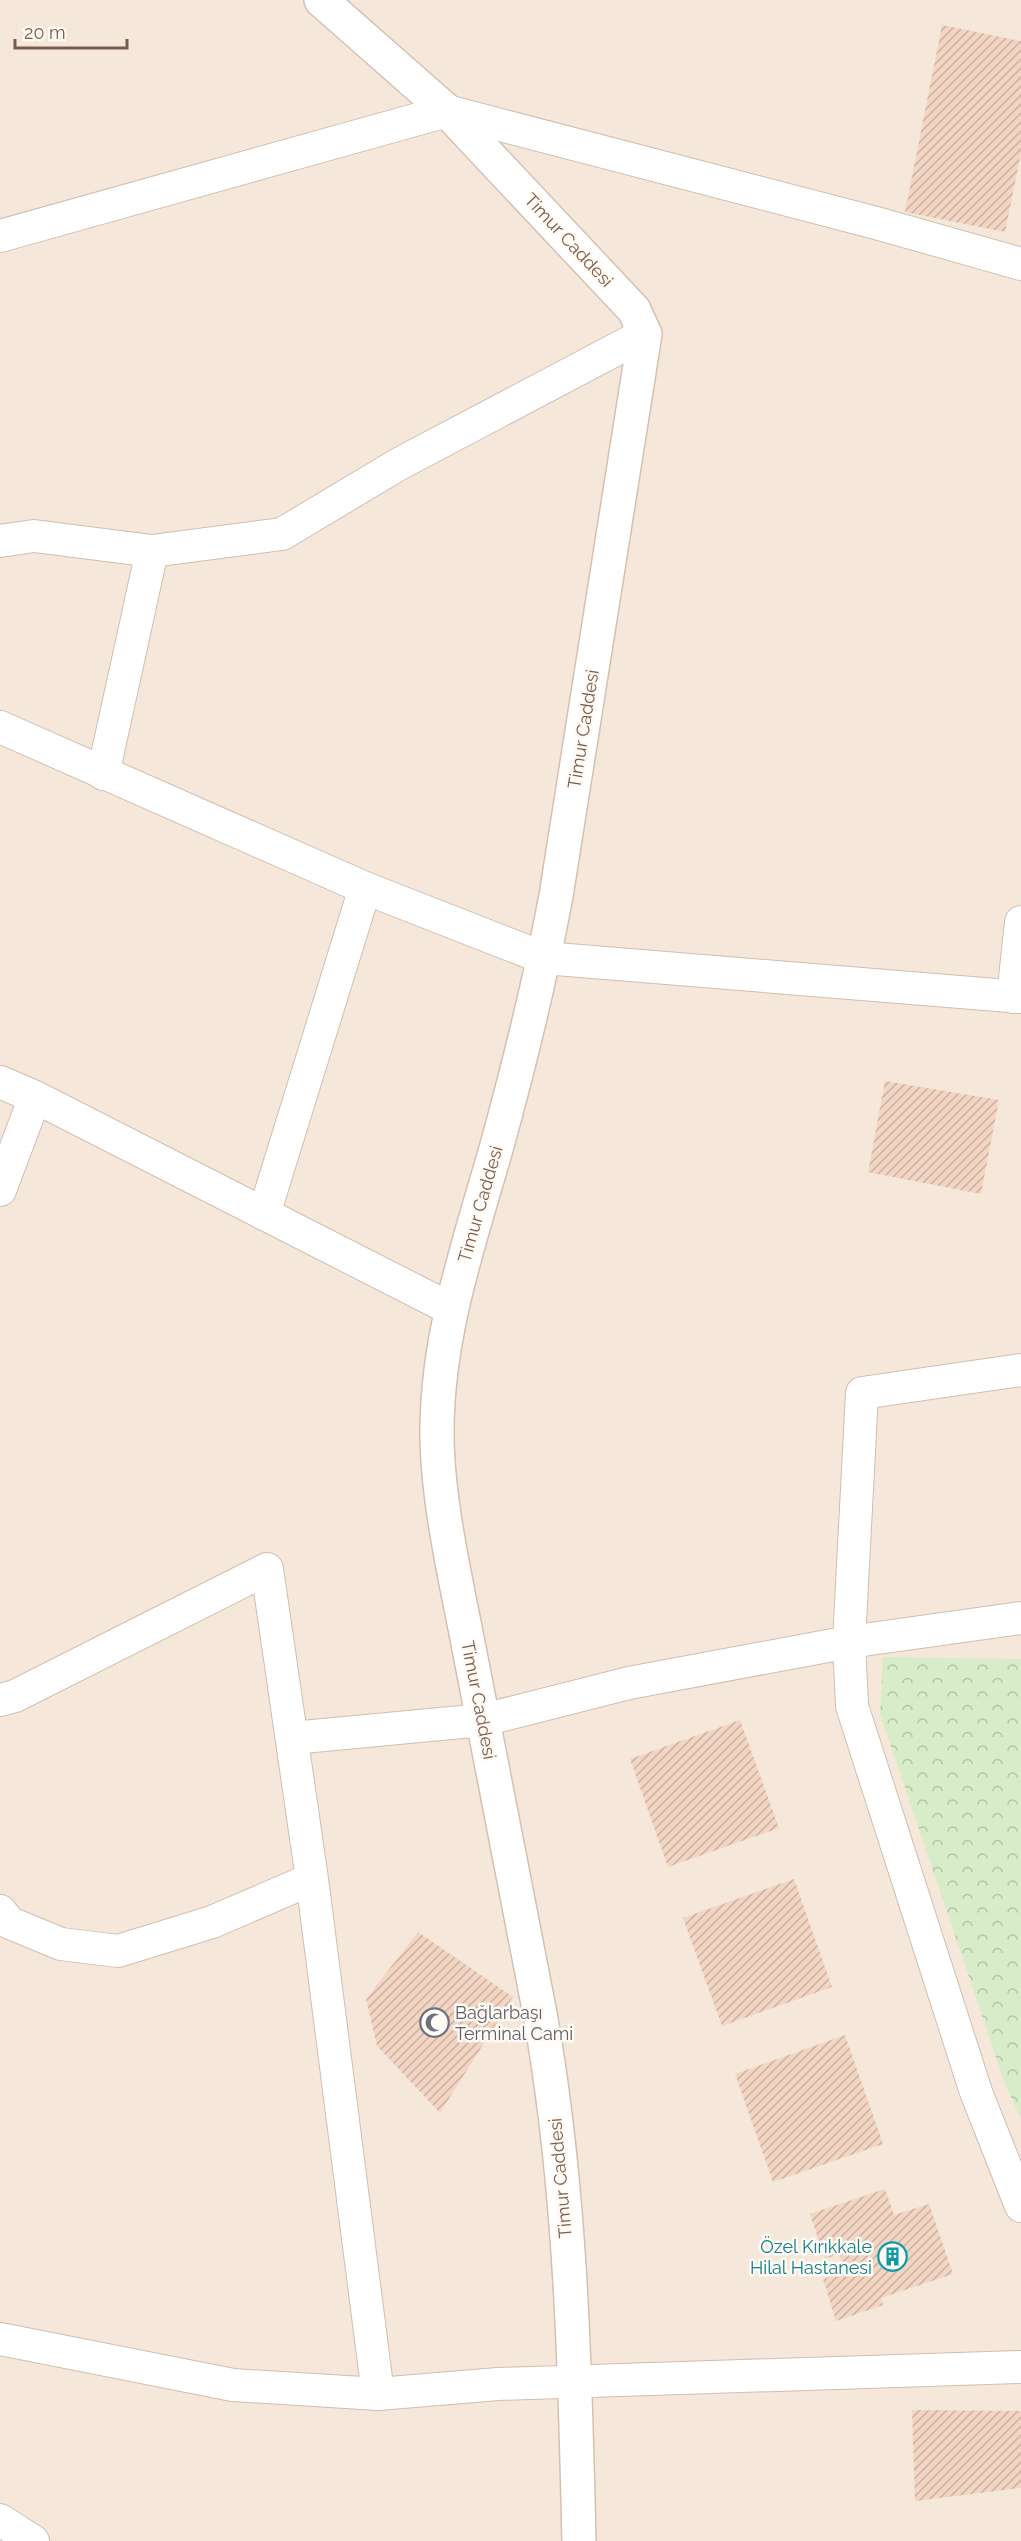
<svg xmlns="http://www.w3.org/2000/svg" width="1021" height="2541" font-family="Raleway,sans-serif">
  <style>
    .residential { fill: #f5e8da }
    .forest { fill: url(#forest-crowns) }
    .building { fill: url(#building-hatch) }
    .lines { fill: none; stroke-linecap: round; stroke-linejoin: round }
    .street-casing { stroke: #d1beb0; stroke-width: 34 }
    .secondary-casing { stroke: #d6c0b0; stroke-width: 36 }
    .street { stroke: #fff; stroke-width: 32 }
    .secondary { stroke: #fff; stroke-width: 33 }
    .labels { text-anchor: middle; dominant-baseline: central; stroke-width: 5; stroke-linejoin: round; paint-order: stroke }
    .street-label { font-size: 18px; fill: #7a5c4d; stroke: #fffaf3 }
    .worship-label { font-size: 18px; fill: #5b616d; stroke: #fffaf3; text-anchor: start }
    .culture-label { font-size: 18px; fill: #0d838f; stroke: #fffaf3; text-anchor: end }
  </style>
  <defs>
    <pattern id="forest-crowns" width="20" height="18" patternUnits="userSpaceOnUse" patternTransform="scale(1.5)"><rect width="20" height="18" fill="#d8ecc9"/><path d="M2 6a3 3 0 1 1 6 0M12 15a3 3 0 1 1 6 0" fill="none" stroke="#b4c2a5"/></pattern>
    <pattern id="building-hatch" width="6" height="6" patternUnits="userSpaceOnUse" patternTransform="scale(1.5)"><rect width="6" height="6" fill="#f3d5c3"/><path d="M-1 1l2-2M0 6l6-6M5 7l2-2" fill="none" stroke="#cab0a1"/></pattern>
  </defs>
  <rect width="100%" height="100%" fill="#fdf6ec"/>
  <!-- residential -->
  <path class="residential" d="M0,0H1021V2541H0Z"/>
  <!-- forest -->
  <path class="forest" d="M883,1657L1021,1659V2119L1005,2084L880,1714Z"/>
  <!-- building -->
  <path class="building" d="M942,25L1021,41V153L1005,232L905,212Z
    M885,1081L999,1100L981,1194L868,1172Z
    M740,1720L779,1828L668,1867L630,1759Z
    M794,1879L832,1987L722,2026L683,1918Z
    M418,1932L513,1997L440,2113L377,2046L366,1999Z
    M845,2035L883,2144L773,2182L735,2074Z
    M885,2189L894,2215L929,2204L953,2274L881,2298L883,2305L836,2321L823,2279L845,2272L839,2254L825,2259L810,2214Z
    M912,2410L1021,2411V2488L915,2501Z"/>
  <g class="lines">
    <defs>
      <path id="street" d="M0,236L447,111L876,223L1021,264
        M0,541L34,536L152,551L282,534L399,464L645,334
        M0,727L365,888L544,958L1021,997
        M103,774L152,551
        M1013,997L1021,922
        M0,1082L35,1097L451,1309
        M0,1190L35,1097
        M264,1214L365,888
        M1021,1370L862,1393L849,1642L852,1706L976,2092L1021,2206
        M0,1700L15,1696L267,1569L312,1879L378,2394
        M292,1738L483,1720L629,1683L849,1642L1021,1618
        M0,1911L10,1923L61,1944L118,1951L212,1922L312,1879
        M0,2339L233,2385L378,2394L498,2384L1021,2367
        M0,2520L33,2541"/>
      <path id="secondary" d="M321,0L447,111L634,310L645,334L556,896C540,981 519,1066 496,1149C470,1240 438,1331 437,1427C436,1495 455,1576 468,1643C491,1767 517,1890 540,2014C571,2187 575,2365 579,2541"/>
    </defs>
    <!-- street casing -->
    <use href="#street" class="street-casing"/>
    <!-- secondary casing -->
    <use href="#secondary" class="secondary-casing"/>
    <!-- street -->
    <use href="#street" class="street"/>
    <!-- secondary -->
    <use href="#secondary" class="secondary"/>
  </g>
  <!-- icons -->
  <defs>
    <symbol id="mosque-ring" viewBox="-11 -11 22 22"><circle r="9.5" fill="#fffaf3" stroke="#6b7280" stroke-width="1.5"/><path d="M3.5-4.9A6 6 0 1 0 3.5 4.9A5 5 0 1 1 3.5-4.9Z" fill="#6b7280"/></symbol>
    <symbol id="building-ring" viewBox="-11 -11 22 22"><circle r="9.5" fill="#fffaf3" stroke="#0f9aa8" stroke-width="1.5"/><path d="M-4-6H4V6H1V3H-1V6H-4ZM-2.5-4.3h1.7v1.8h-1.7ZM.8-4.3h1.7v1.8H.8ZM-2.5-1h1.7V.8h-1.7ZM.8-1h1.7V.8H.8Z" fill="#0f9aa8"/></symbol>
  </defs>
  <g fill-rule="evenodd">
    <use href="#mosque-ring" x="418" y="2006" width="33" height="33"/>
    <use href="#building-ring" x="876" y="2240" width="33" height="33"/>
  </g>
  <g class="labels">
    <!-- street labels -->
    <g class="street-label">
      <text transform="translate(569 240) rotate(47)">Timur Caddesi</text>
      <text transform="translate(583 729) rotate(-81)">Timur Caddesi</text>
      <text transform="translate(480 1204) rotate(-74)">Timur Caddesi</text>
      <text transform="translate(479 1700) rotate(79)">Timur Caddesi</text>
      <text transform="translate(560 2178) rotate(-95)">Timur Caddesi</text>
    </g>
    <!-- worship labels -->
    <g class="worship-label">
      <text x="455" y="2012">Bağlarbaşı<tspan x="455" dy="21">Terminal Cami</tspan></text>
    </g>
    <!-- culture labels -->
    <g class="culture-label">
      <text x="872" y="2246">Özel Kırıkkale<tspan x="872" dy="21">Hilal Hastanesi</tspan></text>
    </g>
  </g>
  <!-- scale -->
  <path d="M15 39v9h112v-9" fill="none" stroke="#7a5c4d" stroke-width="3"/>
  <text x="24" y="39" font-size="18" fill="#7a5c4d" stroke="#fffaf3" stroke-width="4.5" paint-order="stroke">20 m</text>
</svg>
